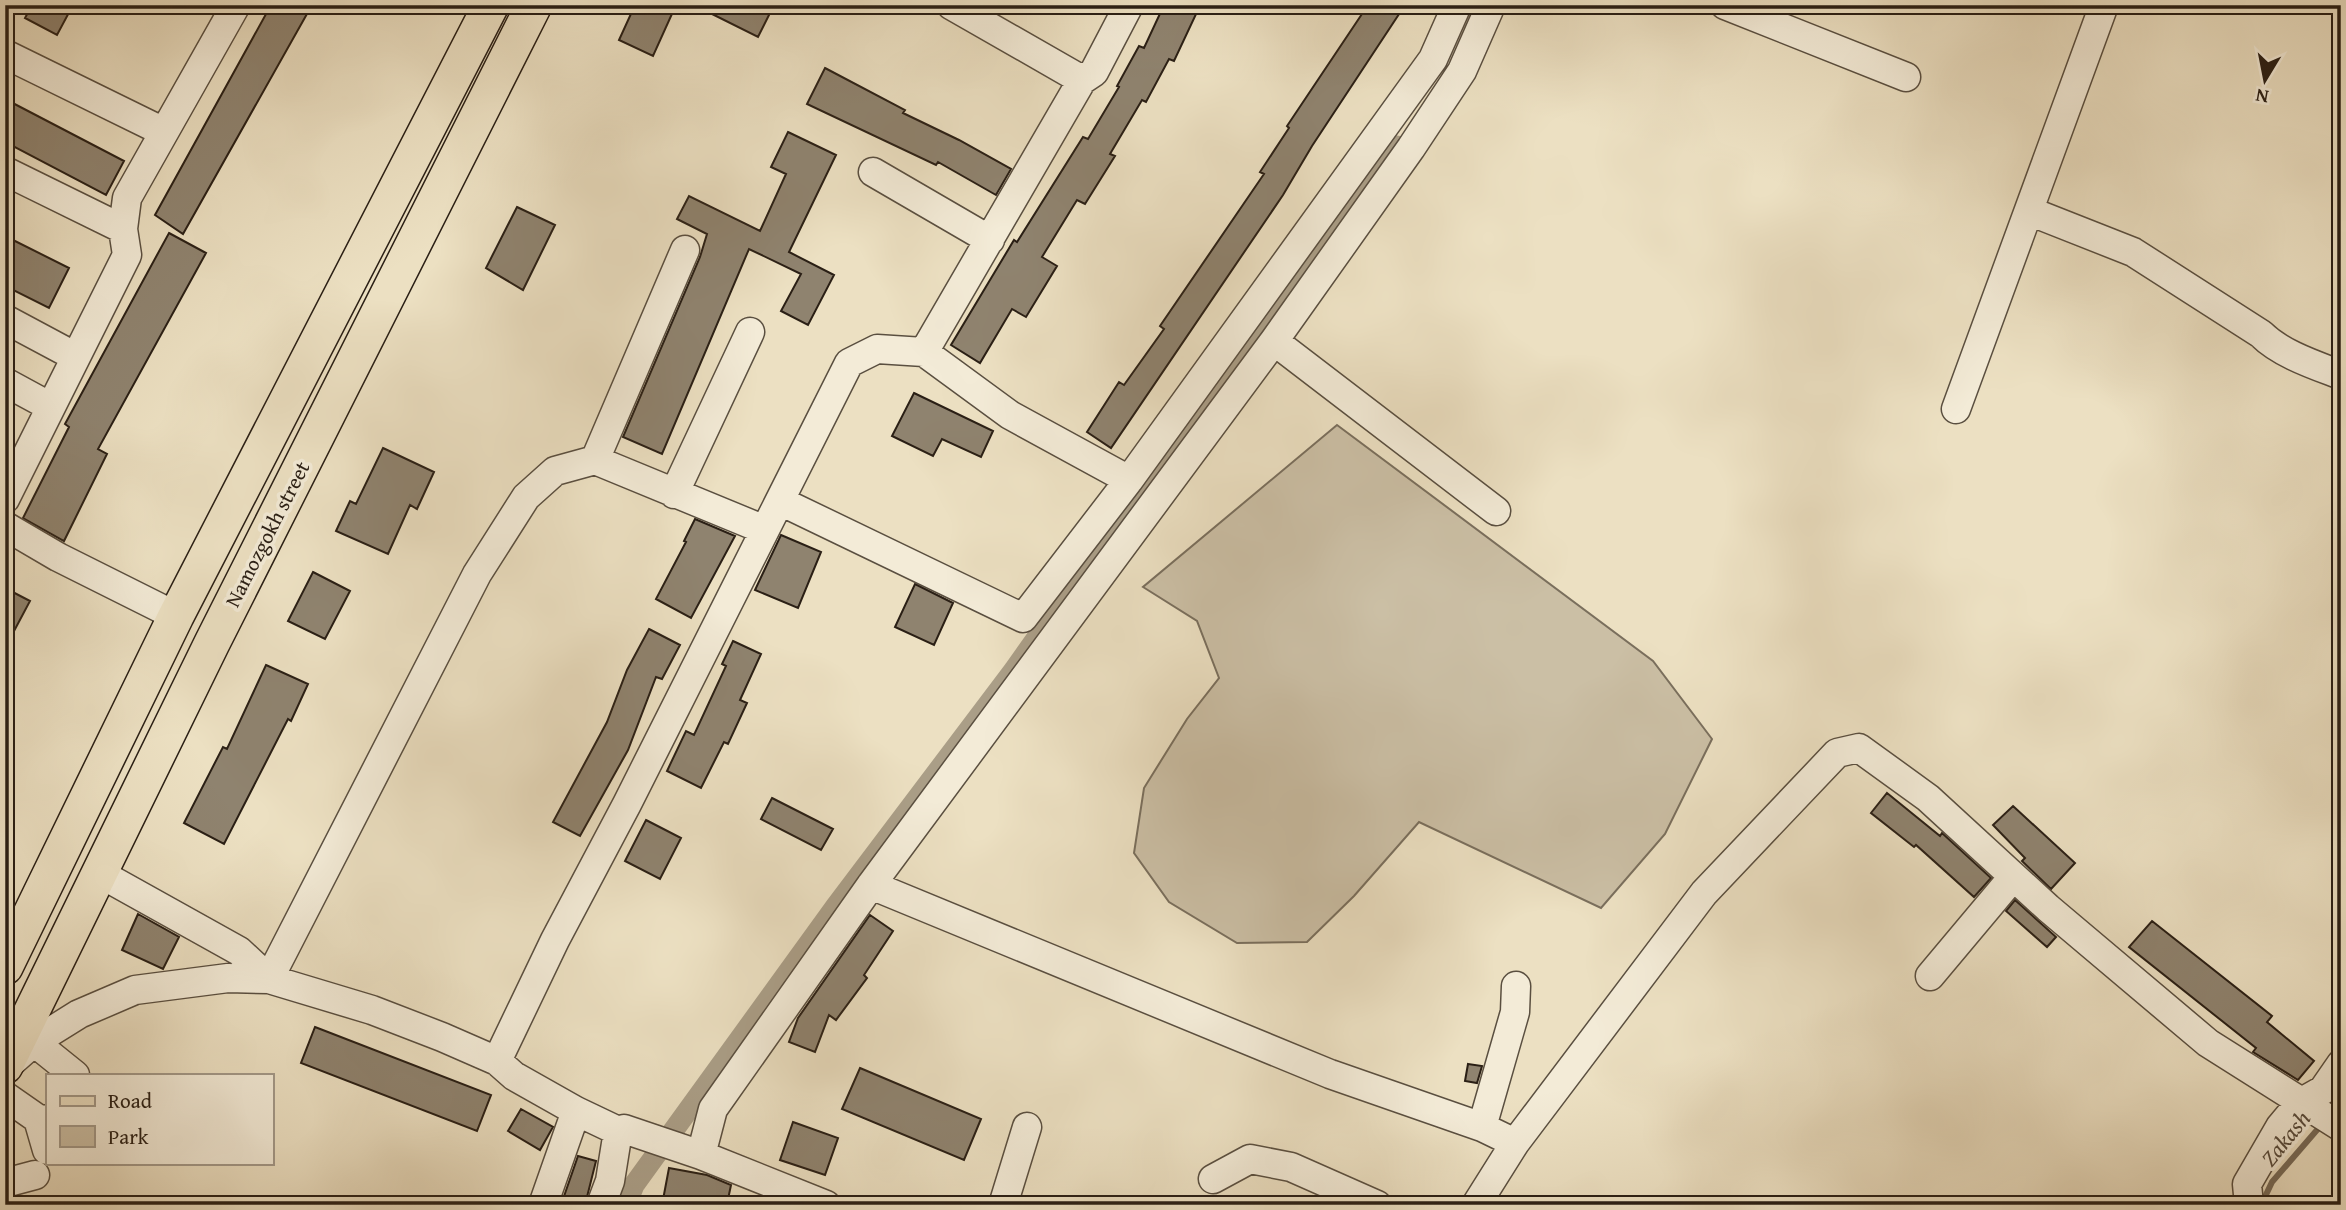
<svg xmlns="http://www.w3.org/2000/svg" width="2346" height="1210" font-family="'Gentium Book Plus',serif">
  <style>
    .green { fill: #cbbfa5; stroke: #7a6f5d; stroke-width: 2 }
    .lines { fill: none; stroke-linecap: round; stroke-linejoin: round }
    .stream { stroke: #776b59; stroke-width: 6 }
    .canal { stroke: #aa9e87; stroke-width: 21 }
    .building { fill: #8f836f; stroke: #2a1f15; stroke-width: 2 }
    .minor-casing { stroke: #5a4f40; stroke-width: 31 }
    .major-casing { stroke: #2a1f15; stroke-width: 38 }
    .minor { stroke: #f3ebd7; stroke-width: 28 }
    .major { stroke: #ece0c2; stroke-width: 35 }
    .labels { text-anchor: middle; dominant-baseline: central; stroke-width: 7; stroke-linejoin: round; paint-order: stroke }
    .street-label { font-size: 21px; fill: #2a1f15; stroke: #f3ebd7 }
    .water-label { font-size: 23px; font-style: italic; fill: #574b3d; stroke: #f3ebd7 }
  </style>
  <rect width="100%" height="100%" fill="#ece0c2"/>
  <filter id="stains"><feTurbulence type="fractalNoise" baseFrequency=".00286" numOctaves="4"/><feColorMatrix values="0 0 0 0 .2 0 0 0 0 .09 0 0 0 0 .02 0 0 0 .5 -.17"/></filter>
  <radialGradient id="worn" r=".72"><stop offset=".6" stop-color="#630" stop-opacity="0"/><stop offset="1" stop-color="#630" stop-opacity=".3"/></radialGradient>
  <!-- green -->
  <path class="green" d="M1337,425L1653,661L1712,739L1665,834L1601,908L1419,822L1354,896L1307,942L1237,943L1169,902L1134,853L1144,788L1187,719L1219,678L1197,621L1143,587Z"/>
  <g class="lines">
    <!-- stream -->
    <path class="stream" d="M2332,1111L2341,1098
      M2265,1205L2264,1199L2272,1182L2323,1123"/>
    <!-- canal -->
    <path class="canal" d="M626,1205L634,1185L836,906L1014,670L1284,291L1397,146"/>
  </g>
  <!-- building -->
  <path class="building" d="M32,5H73L57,35L25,18Z
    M271,5H312L183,234L155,215Z
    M635,5H676L653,56L619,40Z
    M694,5H774L758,37Z
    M1164,5H1182L1197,12L1174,61L1169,59L1146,102L1142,100L1110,154L1115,156L1085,204L1077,200L1042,257L1057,266L1026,317L1012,309L980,363L951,345L1014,240L1017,242L1083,137L1088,139L1119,87L1117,86L1139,46L1144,48Z
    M1368,5H1405L1312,146L1283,195L1111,448L1087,432L1119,382L1124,385L1164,329L1160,326L1264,174L1260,172L1289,128L1287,126Z
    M825,68L905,110L903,113L959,140L1011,169L996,195L938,162L936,165L807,104Z
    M5,99L124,161L106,195L5,142Z
    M788,132L836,155L789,252L834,275L808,325L781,311L801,274L749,249L662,454L623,437L700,257L707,234L677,219L689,196L760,231L786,174L771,167Z
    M517,207L555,225L523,290L486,268Z
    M169,233L206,253L98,449L107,454L64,541L23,518L69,427L65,424Z
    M5,236L69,268L49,308L5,286Z
    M914,393L993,431L981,457L942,439L933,456L892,436Z
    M383,448L434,472L417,509L410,505L388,554L336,531L350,501L356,504Z
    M695,519L735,536L691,618L656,599L686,542L684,541Z
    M781,535L821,552L798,608L755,590Z
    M313,572L350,591L325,639L288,621Z
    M915,584L953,603L934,645L895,627Z
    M5,588L30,601L5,648Z
    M649,629L680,645L662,679L656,677L628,750L580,836L553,822L607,722L627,670Z
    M733,641L761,654L740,700L747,703L728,744L724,742L701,788L667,771L686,731L694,735L726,666L722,664Z
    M266,665L308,684L291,721L288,719L224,844L184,823L223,747L227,749Z
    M1887,793L1940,836L1942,833L1991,878L1974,897L1916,845L1914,847L1871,813Z
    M772,798L833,829L821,850L761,819Z
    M2013,806L2075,863L2051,889L2022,861L2025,858L1993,825Z
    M646,820L681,838L660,879L625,861Z
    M2015,900L2056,937L2047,947L2006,911Z
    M138,914L179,937L163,969L122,950Z
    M870,915L893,931L864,975L867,978L836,1020L829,1015L815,1052L789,1042L798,1018Z
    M2152,921L2272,1016L2267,1022L2314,1061L2298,1080L2253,1052L2256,1048L2129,947Z
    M315,1027L491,1095L477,1131L301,1063Z
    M1468,1064L1482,1066L1477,1083L1465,1081Z
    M860,1068L981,1119L964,1160L842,1109Z
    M521,1109L553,1127L540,1150L508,1131Z
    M793,1122L838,1138L825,1175L780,1160Z
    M578,1156L596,1161L585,1205H561Z
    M669,1168L707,1175L731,1185L727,1204L698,1199L697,1205H662Z"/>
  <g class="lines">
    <defs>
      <path id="minor" d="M951,5L1082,80
        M1725,5L1906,77
        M5,54L164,132
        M5,171L123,229
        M873,172L990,240
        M2029,211L2133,252L2261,334C2281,354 2315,365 2341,375
        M5,319L76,357
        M1274,341L1411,148L1462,71L1491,5
        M924,352L1082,80L1094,72L1129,5
        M5,382L51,407
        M1956,409L2104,5
        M595,460L765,530
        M674,494L750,332
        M5,499L127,255L123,229L127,198L236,5
        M780,501L1023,618L1129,480L1433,59L1457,5
        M5,526L58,557L176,616
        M99,873L239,951L269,979L372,1010L442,1037L497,1061L514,1076L576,1111L618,1131L624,1129L701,1155L826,1205
        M871,885L1330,1074L1482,1127L1515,1143L1704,893L1837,753L1859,748L1928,798L2048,908L2208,1043L2341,1127
        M1930,976L2013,877
        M34,1042L75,1075
        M497,1061L555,940L627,804L849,363L877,349L924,352L1010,415L1129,480
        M8,1065L34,1042L79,1014L135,990L228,978L269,979L477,574L526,497L555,471L595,460L685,250
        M5,1096L38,1119L47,1120
        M38,1119L47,1150
        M1482,1127L1515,1012L1516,986
        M701,1155L713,1109L871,885L1274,341L1496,511
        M1213,1179L1250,1159L1291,1167L1377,1205
        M5,1183L35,1175
        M543,1205L576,1111
        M601,1205L610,1181L618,1131
        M1003,1205L1027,1127
        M1476,1205L1515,1143
        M2249,1205L2247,1184L2280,1127L2300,1103L2323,1090L2341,1064"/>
      <path id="major" d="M5,967L176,616L491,5
        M5,1066L212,643L534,5"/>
    </defs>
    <!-- minor casing -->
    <use href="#minor" class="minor-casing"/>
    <!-- major casing -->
    <use href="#major" class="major-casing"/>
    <!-- minor -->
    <use href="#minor" class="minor"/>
    <!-- major -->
    <use href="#major" class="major"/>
  </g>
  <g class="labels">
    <!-- street labels -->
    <g class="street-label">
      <text transform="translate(267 534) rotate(-63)">Namozgokh street</text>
    </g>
    <!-- water labels -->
    <g class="water-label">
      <text transform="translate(2285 1138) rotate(-51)">Zakash</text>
    </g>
  </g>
  <!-- margin -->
  <rect width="2346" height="1210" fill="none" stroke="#ece0c2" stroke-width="28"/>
  <rect x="7" y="7" width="2332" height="1196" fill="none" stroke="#2a1f15" stroke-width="3.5"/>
  <rect x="14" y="14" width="2318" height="1182" fill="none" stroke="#2a1f15" stroke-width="2"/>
  <!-- legend -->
  <rect x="46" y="1074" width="228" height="91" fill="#f3ebd7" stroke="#a39989" stroke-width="2"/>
  <rect x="60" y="1096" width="35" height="10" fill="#ece0c2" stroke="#a39989" stroke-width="2"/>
  <text x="108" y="1108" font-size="21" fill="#2a1f15">Road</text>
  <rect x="60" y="1126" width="35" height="21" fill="#cbbfa5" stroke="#a39989" stroke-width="2"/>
  <text x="108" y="1144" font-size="21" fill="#2a1f15">Park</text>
  <!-- north arrow -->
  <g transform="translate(2265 80) rotate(190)" stroke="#f3ebd7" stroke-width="5" paint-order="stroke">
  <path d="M0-5L12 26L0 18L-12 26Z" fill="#2a1f15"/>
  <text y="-10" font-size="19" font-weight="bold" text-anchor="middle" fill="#2a1f15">N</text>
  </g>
  <rect width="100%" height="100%" filter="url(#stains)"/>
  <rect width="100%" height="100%" fill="url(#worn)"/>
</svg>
